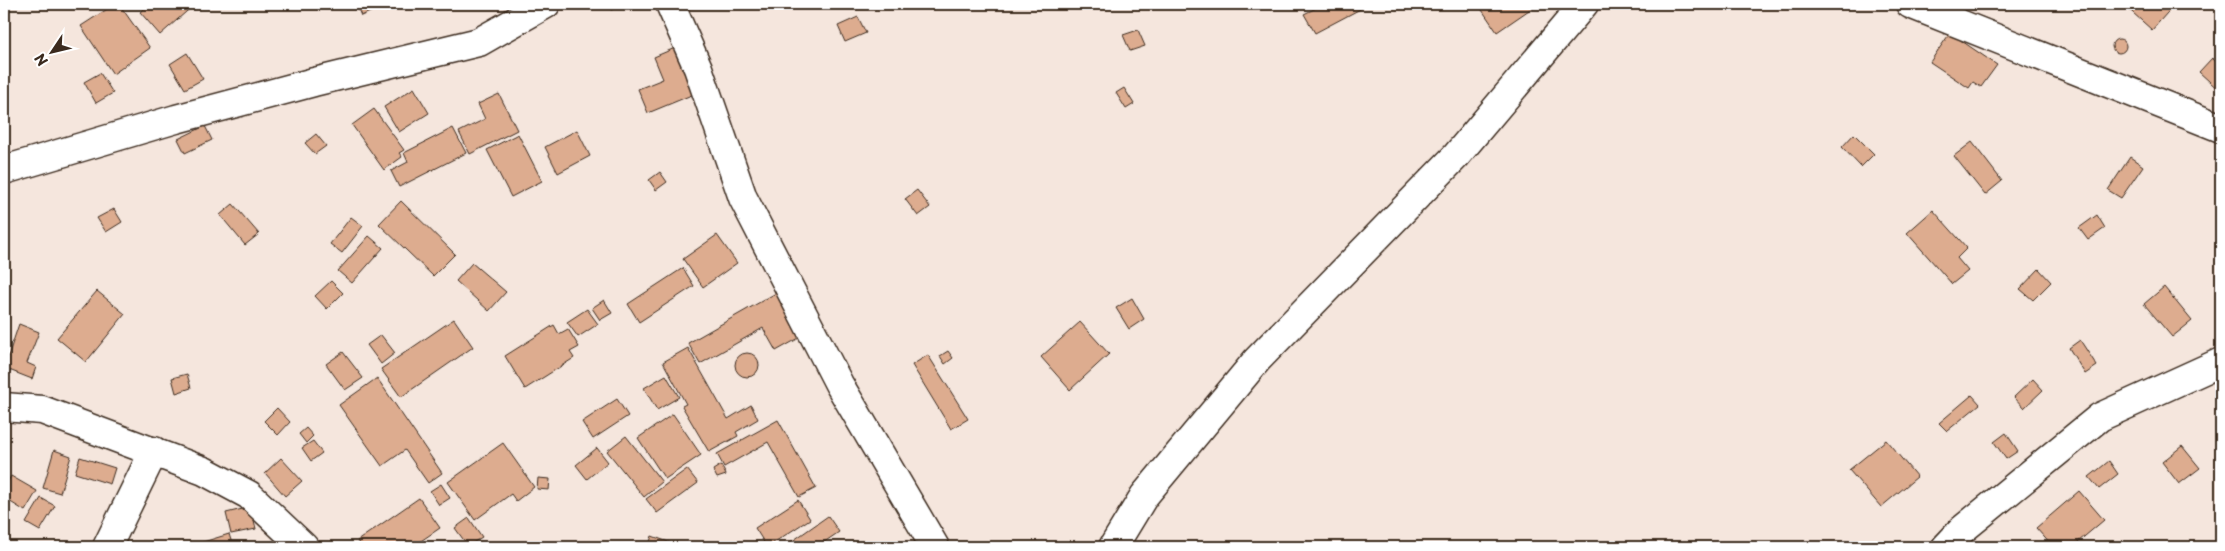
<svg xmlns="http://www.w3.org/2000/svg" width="2225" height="551" font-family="'Playpen Sans',sans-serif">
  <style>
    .building { fill: #ddac8f; stroke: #3b2a1e }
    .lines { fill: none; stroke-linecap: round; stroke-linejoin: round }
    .minor-casing { stroke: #3b2a1e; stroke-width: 31 }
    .minor { stroke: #fff; stroke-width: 28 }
  </style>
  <rect width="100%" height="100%" fill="#f5e6dd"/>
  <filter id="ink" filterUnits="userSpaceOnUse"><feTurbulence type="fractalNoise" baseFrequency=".02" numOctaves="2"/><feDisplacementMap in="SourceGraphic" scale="10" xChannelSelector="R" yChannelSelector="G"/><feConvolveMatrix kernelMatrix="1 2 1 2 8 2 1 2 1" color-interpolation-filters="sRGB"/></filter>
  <g filter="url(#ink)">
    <!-- building -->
    <path class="building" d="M115,4H119L150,48L113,74L81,26Z
      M149,4H195L160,35L140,12Z
      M356,4H388L361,16Z
      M608,4H623L611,10Z
      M1324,4H1363L1364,7L1315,33L1304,14Z
      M1478,4H1529L1532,8L1497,32Z
      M2123,4H2175L2152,30Z
      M858,17L866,33L845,42L838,26Z
      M1138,30L1145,46L1130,51L1123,35Z
      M1950,33L1997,65L1981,87L1973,82L1969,88L1930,62Z
      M2112 46a7 7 0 1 1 14 0a7 7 0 1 1-14 0Z
      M675,48L694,94L648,113L638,89L663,79L654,57Z
      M187,53L203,79L185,89L170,64Z
      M2212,58L2221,67V92L2199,72Z
      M100,73L113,93L96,103L84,82Z
      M414,88L429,113L399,132L384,107Z
      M1124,88L1134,104L1126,109L1116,93Z
      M499,94L517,130L470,154L459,132L485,119L478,104Z
      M374,109L404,150L399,153L402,157L384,170L352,125Z
      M205,126L212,140L185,153L178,139Z
      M453,128L466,153L399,187L391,171L408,162L404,153Z
      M577,130L590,156L558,173L545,147Z
      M316,134L326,146L315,154L305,143Z
      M518,134L542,181L511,197L487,150Z
      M1854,134L1874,154L1861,167L1842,147Z
      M1972,142L2002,181L1985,195L1954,156Z
      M2130,157L2143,166L2121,198L2108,190Z
      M660,172L667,182L656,190L649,180Z
      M917,190L930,207L918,216L905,199Z
      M401,201L455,254L433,276L379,224Z
      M233,204L259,234L245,245L220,215Z
      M114,209L122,222L106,232L97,218Z
      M1933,210L1967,248L1957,258L1968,271L1952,284L1907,233Z
      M2097,215L2105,228L2088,240L2079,228Z
      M351,217L363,226L342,253L330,244Z
      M717,235L737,263L703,287L683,259Z
      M369,236L383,248L352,283L338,271Z
      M472,263L506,292L489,311L456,281Z
      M683,268L694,286L639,322L628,304Z
      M2039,269L2051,282L2033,300L2020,289Z
      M331,281L343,293L327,309L315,296Z
      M2164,287L2192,321L2172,337L2144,304Z
      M97,291L125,314L86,362L57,338Z
      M776,293L801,337L776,351L763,328L700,364L688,343Z
      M1132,298L1144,319L1129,329L1116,308Z
      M604,300L612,313L600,320L592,308Z
      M587,309L598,324L578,337L567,322Z
      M4,313L9,316L4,328Z
      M454,319L473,347L401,397L381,369Z
      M1080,322L1109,354L1070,390L1041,357Z
      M19,324L39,332L27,363L36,367L32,379L4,368Z
      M554,325L559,334L568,329L579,347L570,352L574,358L525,389L505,356Z
      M381,335L395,353L381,364L367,345Z
      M2080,340L2097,366L2085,374L2069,348Z
      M688,348L728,419L751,405L758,419L736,432L738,436L709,452L682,406L686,404L663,362Z
      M948,351L953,358L945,364L940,356Z
      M343,352L363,378L345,390L326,364Z
      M735 365a12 12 0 1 1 24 0a12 12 0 1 1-24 0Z
      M928,355L968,419L951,429L912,365Z
      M187,374L191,388L176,393L172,378Z
      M666,375L679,397L657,410L644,388Z
      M377,378L442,473L428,483L405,450L382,466L339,405Z
      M2033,379L2043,390L2024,408L2014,397Z
      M1972,395L1980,404L1947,431L1939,423Z
      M617,399L628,416L593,439L582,422Z
      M277,408L290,422L278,435L264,421Z
      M673,414L701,455L665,479L638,438Z
      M778,420L816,488L799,497L768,442L724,467L717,454Z
      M306,428L313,436L306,443L299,434Z
      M2006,433L2018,451L2006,459L1994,442Z
      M626,436L662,482L644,497L607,451Z
      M1886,440L1917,477L1881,507L1849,470Z
      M313,441L322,453L311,461L302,448Z
      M503,443L534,487L516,501L511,494L475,520L448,482Z
      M2182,446L2200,468L2179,484L2162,462Z
      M597,448L608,462L587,479L576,465Z
      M54,450L71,456L60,493L43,488Z
      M80,457L115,468L110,484L75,473Z
      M281,458L302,481L285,496L265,473Z
      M2109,461L2118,474L2099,489L2089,477Z
      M721,465L726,475L717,478L713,470Z
      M687,469L698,483L657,513L646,499Z
      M11,476L37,491L25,511L4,498V488Z
      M538,478L550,479L549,490L537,489Z
      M441,484L450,498L439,505L430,491Z
      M2079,491L2104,520L2072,547H2053L2036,528Z
      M41,498L55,506L40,531L26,523Z
      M419,498L440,528L412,547H362L357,541Z
      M798,500L810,519L767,547L755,528Z
      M251,507L256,529L231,534L226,513Z
      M828,516L839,532L817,547H795L791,542Z
      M469,518L482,537L468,546L455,528Z
      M229,534L233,547H187Z
      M652,536L682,547H648Z"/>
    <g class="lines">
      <defs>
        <path id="minor" d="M670,4L698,68L743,198L839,384L935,547
          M1910,4L2221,128
          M4,170L176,119L314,82L479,42L546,4
          M4,407L42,410L204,471L249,495L304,547
          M107,547L154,451
          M1113,547L1144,496L1257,360L1456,156L1584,4
          M1946,547L1963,529L2100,417L2221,362"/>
      </defs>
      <!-- minor casing -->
      <use href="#minor" class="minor-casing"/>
      <!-- minor -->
      <use href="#minor" class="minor"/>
    </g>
  </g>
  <!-- margin -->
  <rect width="2225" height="551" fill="none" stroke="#fff" stroke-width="20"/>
  <rect x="10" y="10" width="2205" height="531" fill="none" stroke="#3b2a1e" stroke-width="2" filter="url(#ink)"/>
  <!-- north arrow -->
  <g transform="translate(52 52) rotate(235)" stroke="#ffffff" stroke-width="4" paint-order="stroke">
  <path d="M0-4L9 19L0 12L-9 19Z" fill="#3b2a1e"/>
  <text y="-8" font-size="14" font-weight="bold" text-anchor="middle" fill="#3b2a1e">N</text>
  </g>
</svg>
